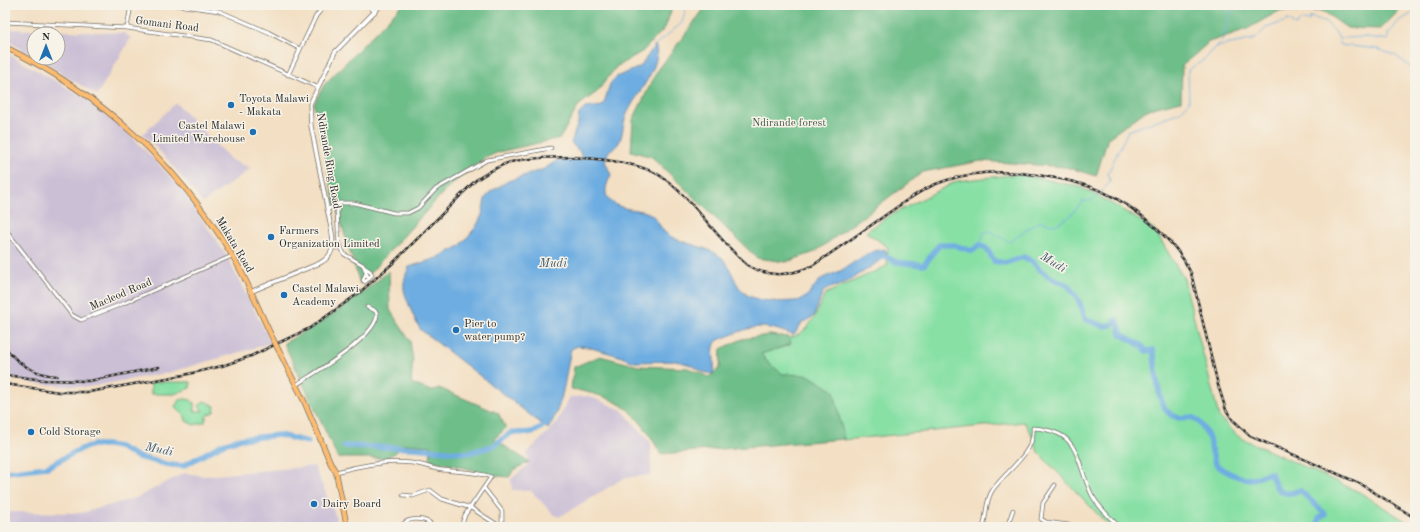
<svg xmlns="http://www.w3.org/2000/svg" width="1420" height="532" font-family="'Old Standard TT',serif">
  <style>
    .industrial { fill: #cbbfd5 }
    .green { fill: #88e0a5; stroke: #5a8668 }
    .forest { fill: #6ebe8a; stroke: #4c745a }
    .water { fill: #6eade1; stroke: #4c6c86 }
    .lines { fill: none; stroke-linecap: round; stroke-linejoin: round }
    .stream { stroke: #6eade1; stroke-width: 1 }
    .river { stroke: #6eade1; stroke-width: 5.5 }
    .minor-casing { stroke: #716a60; stroke-width: 4.5 }
    .tertiary-casing { stroke: #716a60; stroke-width: 5 }
    .primary-casing { stroke: #716a60; stroke-width: 6 }
    .minor { stroke: #fff; stroke-width: 3 }
    .tertiary { stroke: #fff; stroke-width: 3.5 }
    .primary { stroke: #fdbc70; stroke-width: 4.5 }
    .rail-casing { stroke: #2b2b2b; stroke-width: 2.5 }
    .rail { stroke: #f7f3e8; stroke-width: 1; stroke-dasharray: 3; stroke-linecap: butt }
    .primary-bridge-casing { stroke: #716a60; stroke-width: 6; stroke-linecap: butt }
    .primary-bridge { stroke: #fdbc70; stroke-width: 4.5 }
    .poi-dot { fill: #1f6fb2; stroke: #f7f3e8; stroke-width: 1.5 }
    .labels { text-anchor: middle; dominant-baseline: central; stroke-width: 3; stroke-linejoin: round; paint-order: stroke }
    .street-label { font-size: 11px; fill: #2b2b2b; stroke: #f7f3e8 }
    .poi-label { font-size: 11px; fill: #2b2b2b; stroke: #f7f3e8; text-anchor: start }
    .park-label { font-size: 11px; fill: #42584a; stroke: #f7f3e8 }
    .water-label { font-size: 12px; font-style: italic; fill: #42586b; stroke: #f7f3e8 }
  </style>
  <rect width="100%" height="100%" fill="#f7f3e8"/>
  <filter id="ink" filterUnits="userSpaceOnUse"><feTurbulence type="fractalNoise" baseFrequency=".025" numOctaves="2"/><feDisplacementMap in="SourceGraphic" scale="8" xChannelSelector="R" yChannelSelector="G"/><feConvolveMatrix kernelMatrix="1 2 1 2 8 2 1 2 1" color-interpolation-filters="sRGB"/></filter>
  <filter id="wash" filterUnits="userSpaceOnUse"><feTurbulence type="fractalNoise" baseFrequency=".012" numOctaves="4" result="noise"/><feDisplacementMap in="SourceGraphic" scale="16" xChannelSelector="R" yChannelSelector="G"/><feGaussianBlur stdDeviation="0.9" result="paint"/><feColorMatrix in="noise" values="0 0 0 0 0 0 0 0 0 0 0 0 0 0 0 0 0 1.4 0 .05"/><feComposite in="paint" operator="in"/></filter>
  <g filter="url(#wash)">
    <rect width="100%" height="100%" fill="#f3dfc3"/>
    <!-- industrial -->
    <path class="industrial" d="M5,29L124,33L131,38L97,95L36,58H58V34H34V57L5,39Z
      M5,52L88,100L125,129L181,188L226,255L271,343L171,372L88,387L38,384L5,377Z
      M176,103L231,160L251,168L203,203L168,160L143,134Z
      M589,396L622,410L651,443V475L624,478L559,517L553,514L531,491L512,490L511,479L528,465L527,453L555,425L570,397Z
      M314,466L336,517L335,527H5V512L81,513L136,498L184,473L204,476Z"/>
    <!-- green -->
    <path class="green" d="M1020,174L1080,187L1109,202L1154,229L1184,279L1219,417L1239,437L1359,492L1415,527H1110L1038,452L1033,437L1024,422L843,440L833,392L786,379L771,366L761,354L790,345L789,338C809,334 818,312 825,294L887,266L888,247L866,232L887,217L957,181Z
      M151,382H191L190,388L174,394H151Z
      M185,399L191,400L194,403V411H203L199,406L204,401L215,406L214,412L207,415L205,422L194,425L186,421L185,416L175,407L179,400Z"/>
    <!-- forest -->
    <path class="forest" d="M402,5H673L665,28L643,51L616,67L597,92L579,105L560,138L499,152L485,158L449,186L360,284L334,200L314,104L324,85Z
      M707,5H1404L1381,29L1347,28L1323,11H1279L1247,29L1209,42L1182,66L1181,101L1148,109L1108,138L1096,176L1066,167L981,161L923,172L815,252L786,262L757,258L652,157L631,151L633,120L656,73Z
      M389,271L390,310L410,341L413,361L411,383L431,391L439,388L498,413L506,428L494,439L529,462L514,470L509,477L499,476L430,460L431,446L405,444L395,453L385,458H338L284,343C322,323 356,299 389,271Z
      M769,335L789,337L791,344L761,354L768,363L783,374L808,375L834,391L844,439L660,454C656,442 637,416 627,409C611,397 589,392 571,389L574,367L600,356L638,366L688,368L709,377L720,368L721,349L742,339Z"/>
    <!-- water -->
    <path class="water" d="M655,45C665,65 631,99 625,119C623,126 623,133 620,140C618,146 615,147 610,150C608,152 606,158 605,161L611,175C608,181 603,191 608,198C619,213 642,207 652,215C658,220 660,229 667,234C679,243 701,245 717,254C734,264 732,288 749,296C762,302 780,302 794,301C810,301 811,286 823,278C828,275 834,274 840,271C855,263 867,250 885,249L887,254C874,266 859,275 843,284C837,287 828,287 823,292L814,316L801,324L794,335C786,333 778,329 770,328C752,324 735,334 718,340C709,348 717,363 713,374L703,372L691,365L677,361L635,362L616,355L588,347L578,346L571,349C565,376 564,404 548,429L421,330C416,323 414,317 411,310C404,291 400,287 409,267L437,258L460,246L476,227L482,215L485,199L490,192L508,181L544,169L559,159H582L580,152L571,143L578,123L579,114L585,108L603,106L610,84L616,77L640,67Z"/>
    <g class="lines">
      <!-- stream -->
      <path class="stream" d="M1340,38L1367,37L1388,40V33C1393,30 1394,27 1397,23C1403,16 1409,19 1415,9
        M655,45L682,23L687,5
        M1217,46L1222,41L1233,5
        M1105,188L1110,181L1108,173L1128,131L1180,112L1189,102L1188,70L1205,59L1216,47L1255,39L1266,28L1289,20L1296,26L1301,20L1309,21L1310,17C1326,20 1337,29 1341,45L1378,49L1396,56L1415,70
        M980,245L984,233L989,231L1010,242L1033,225L1041,221L1056,225L1070,216L1083,201H1091L1103,190"/>
      <!-- river -->
      <path class="river" d="M879,258L885,256L896,262L924,265L939,245H954L972,251L980,245L987,249L994,261L1005,263L1024,257L1033,262L1040,270L1057,281L1068,285L1079,301L1085,319L1103,326L1111,325L1116,320L1119,325L1121,334L1142,346L1146,351L1153,350C1157,366 1155,412 1176,417C1186,420 1192,413 1200,423C1211,437 1210,445 1214,460C1217,470 1241,479 1251,479C1259,479 1263,473 1271,473C1275,491 1283,498 1300,490C1308,499 1317,505 1325,515L1319,518L1318,523L1324,526L1338,524V527
        M510,434L512,432C528,434 538,434 548,420
        M344,446L415,448L468,453L493,446L512,432
        M5,472L47,467L81,449L93,445H107L119,447L138,457L170,465L183,466L223,444L240,439L279,435L308,442"/>
    </g>
  </g>
  <g filter="url(#ink)">
    <g class="lines">
      <defs>
        <path id="minor" d="M177,5L219,11L268,32L300,49
          M368,5L375,12
          M5,22L127,28L212,40L317,87
          M127,28L131,5
          M288,75L316,16L325,5
          M327,210L337,204
          M5,229L72,315L81,320L122,304L232,256
          M339,242L344,254L363,265L369,279
          M334,247L337,248L339,245L337,212L339,203H354L394,213H408L418,208L436,189L487,160L551,148
          M364,267L370,271L372,275L365,282L363,280L366,273
          M296,385C314,373 379,336 377,313L374,310L367,307
          M336,472C361,465 387,460 412,463C423,464 432,469 442,470C459,472 475,471 491,477L465,515L461,527
          M1055,485L1043,503L1041,519L1046,522L1084,527
          M484,488L502,511V527
          M403,495L413,496L430,490L442,499L471,508L501,527
          M1008,524L1013,510
          M401,527C406,517 422,518 430,523
          M983,527C987,515 985,502 992,491C1003,473 1036,453 1033,428C1080,431 1075,457 1090,491C1095,504 1109,516 1119,527
          M993,527L1008,524L1016,527"/>
        <path id="tertiary" d="M250,292L320,263C333,256 334,247 332,233L311,126L310,104L335,52L381,5"/>
        <path id="primary" d="M5,47C102,95 176,162 232,255C248,281 259,311 273,339
          M279,351L304,401L331,464L336,472L347,527"/>
      </defs>
      <!-- minor casing -->
      <use href="#minor" class="minor-casing"/>
      <!-- tertiary casing -->
      <use href="#tertiary" class="tertiary-casing"/>
      <!-- primary casing -->
      <use href="#primary" class="primary-casing"/>
      <!-- minor -->
      <use href="#minor" class="minor"/>
      <!-- tertiary -->
      <use href="#tertiary" class="tertiary"/>
      <!-- primary -->
      <use href="#primary" class="primary"/>
      <defs>
        <path id="rail" d="M5,347C17,364 36,375 57,376
          M5,375L44,380L89,381L159,367
          M5,384L59,392H89L184,375L222,366L251,356L310,328L359,293L392,264L476,180C487,173 499,165 511,162C548,153 635,156 665,179C696,203 717,239 747,265C769,278 789,276 812,266C837,249 862,232 887,214C902,204 918,191 936,184C969,171 1001,170 1037,175C1087,182 1118,193 1156,228C1171,242 1182,254 1191,273L1218,385L1226,410L1233,420L1250,436L1361,484L1415,518"/>
      </defs>
      <!-- rail casing -->
      <use href="#rail" class="rail-casing"/>
      <!-- rail -->
      <use href="#rail" class="rail"/>
      <defs>
        <path id="primary-bridge" d="M273,339L279,351"/>
      </defs>
      <!-- primary-bridge casing -->
      <use href="#primary-bridge" class="primary-bridge-casing"/>
      <!-- primary-bridge -->
      <use href="#primary-bridge" class="primary-bridge"/>
    </g>
  </g>
  <!-- markers -->
  <g class="poi-dot">
    <circle cx="231" cy="105" r="4"/>
    <circle cx="253" cy="132" r="4"/>
    <circle cx="271" cy="237" r="4"/>
    <circle cx="284" cy="295" r="4"/>
    <circle cx="456" cy="330" r="4"/>
    <circle cx="31" cy="432" r="4"/>
    <circle cx="314" cy="504" r="4"/>
  </g>
  <g class="labels">
    <!-- street labels -->
    <g class="street-label">
      <text transform="translate(167 25) rotate(7)">Gomani Road</text>
      <text transform="translate(328 161) rotate(80)">Ndirande Ring Road</text>
      <text transform="translate(234 245) rotate(59)">Makata Road</text>
      <text transform="translate(121 295) rotate(-23)">Macleod Road</text>
    </g>
    <!-- poi labels -->
    <g class="poi-label">
      <text x="239" y="99">Toyota Malawi<tspan x="239" dy="13">- Makata</tspan></text>
      <text x="245" y="126" text-anchor="end">Castel Malawi<tspan x="245" dy="13">Limited Warehouse</tspan></text>
      <text x="279" y="231">Farmers<tspan x="279" dy="13">Organization Limited</tspan></text>
      <text x="292" y="289">Castel Malawi<tspan x="292" dy="13">Academy</tspan></text>
      <text x="464" y="324">Pier to<tspan x="464" dy="13">water pump?</tspan></text>
      <text x="39" y="432">Cold Storage</text>
      <text x="322" y="504">Dairy Board</text>
    </g>
    <!-- park labels -->
    <g class="park-label">
      <text x="789" y="123">Ndirande forest</text>
    </g>
    <!-- water labels -->
    <g class="water-label">
      <text transform="translate(1053 263) rotate(31)">Mudi</text>
      <text x="553" y="264">Mudi</text>
      <text transform="translate(159 450) rotate(12)">Mudi</text>
    </g>
  </g>
  <!-- margin -->
  <rect width="1420" height="532" fill="none" stroke="#f7f3e8" stroke-width="20"/>
  <!-- north arrow -->
  <g transform="translate(46 46)"><circle r="19" fill="#f7f3e8" stroke="#a5a39c"/>
  <path d="M0-3L7 15L0 10L-7 15Z" fill="#1f6fb2"/>
  <text y="-6" font-size="11" font-weight="bold" text-anchor="middle" fill="#2b2b2b">N</text>
  </g>
</svg>
